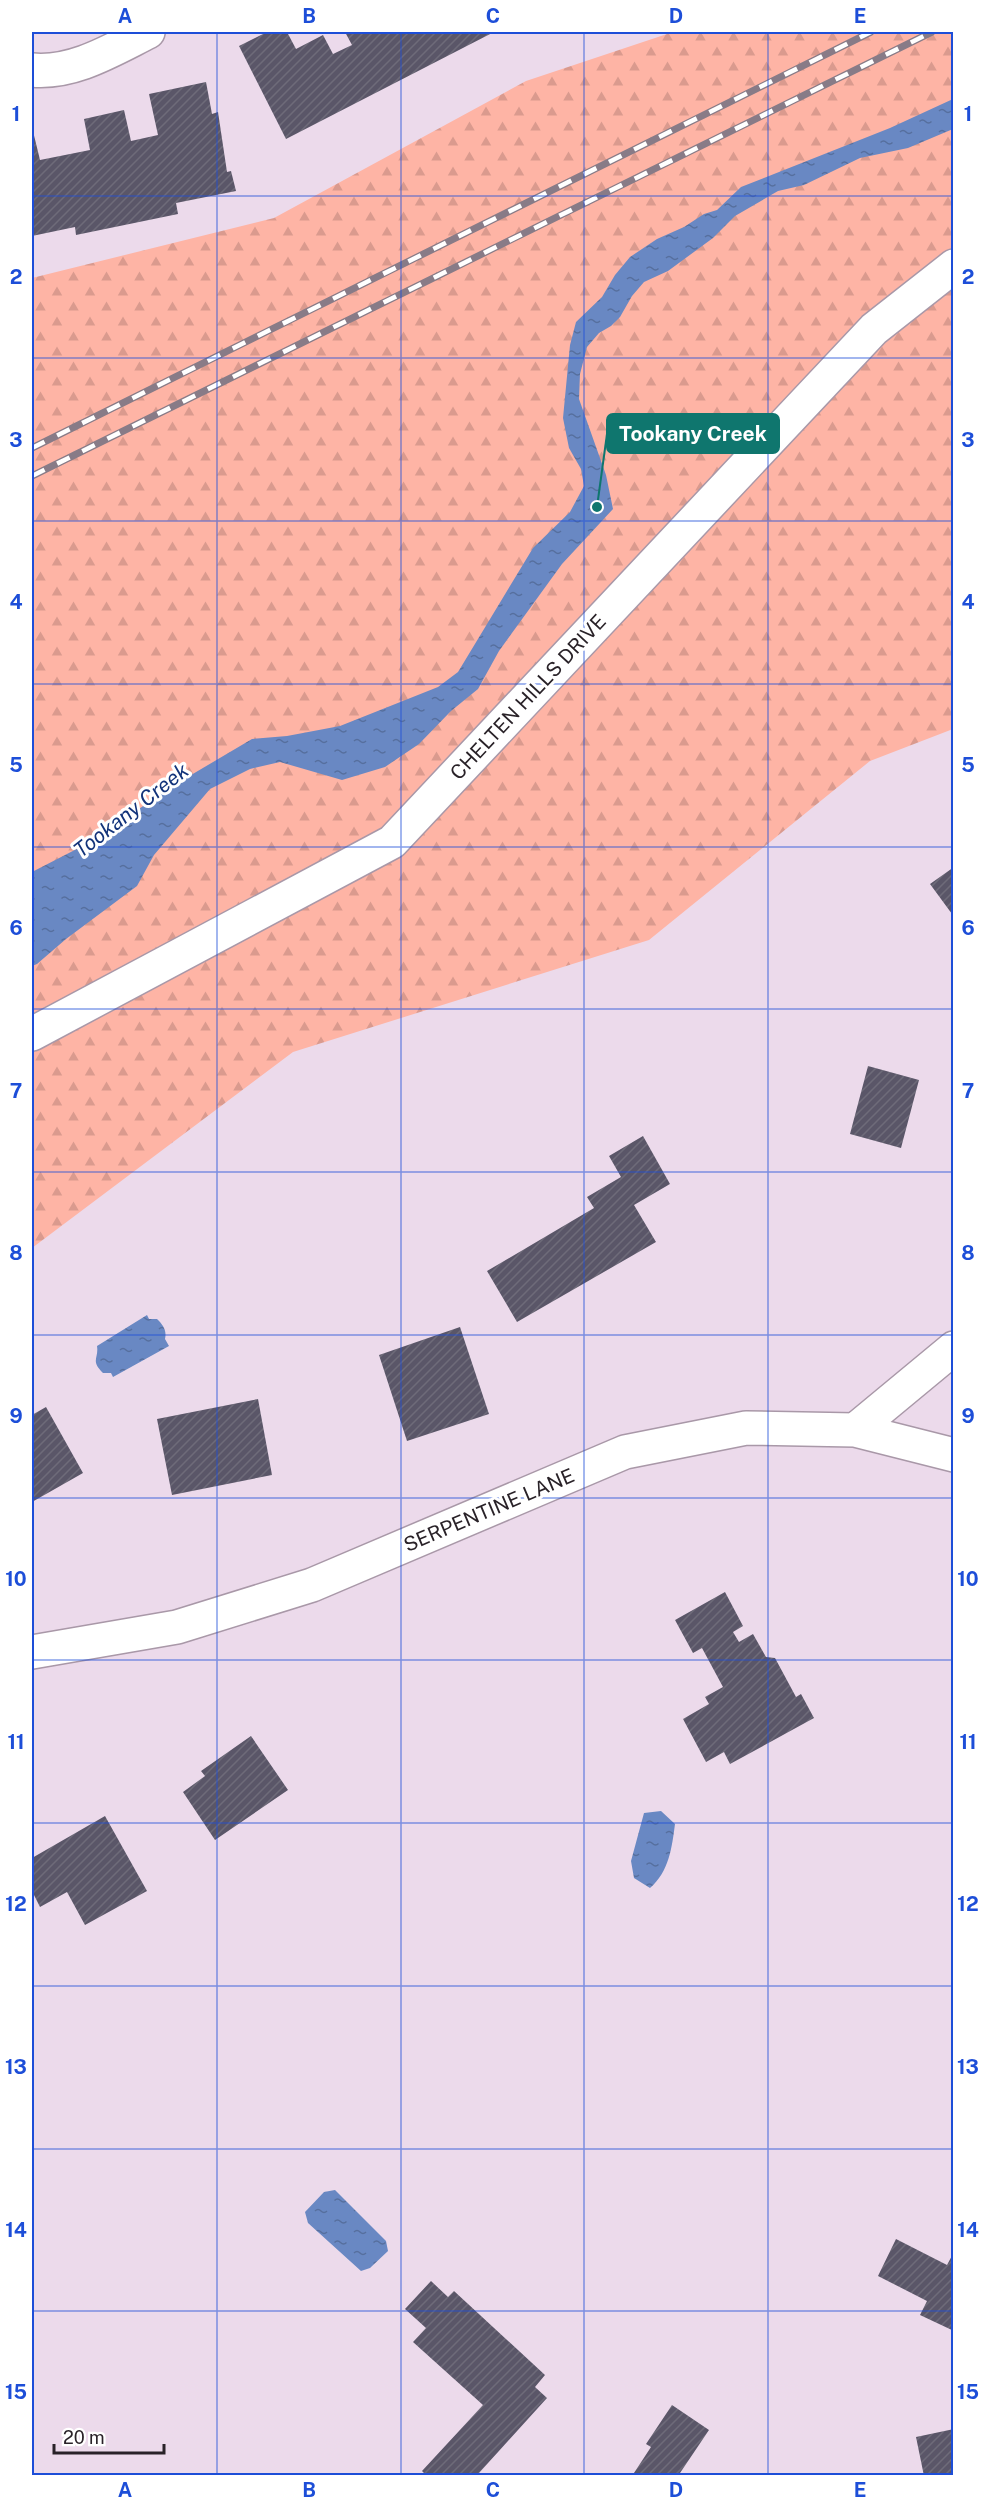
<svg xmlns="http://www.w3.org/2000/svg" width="985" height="2507" font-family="'Public Sans',sans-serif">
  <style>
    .forest { fill: url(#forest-firs) }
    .water { fill: url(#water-ripples) }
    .building { fill: url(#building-hatch) }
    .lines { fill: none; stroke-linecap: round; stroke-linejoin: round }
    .minor-casing { stroke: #a998a8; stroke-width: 36 }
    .minor { stroke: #fff; stroke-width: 33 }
    .rail-casing { stroke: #887b87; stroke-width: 7 }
    .rail { stroke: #fff; stroke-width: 4.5; stroke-dasharray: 14; stroke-linecap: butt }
    .grid { fill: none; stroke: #1d4ed8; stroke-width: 1.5; stroke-opacity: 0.55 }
    .labels { text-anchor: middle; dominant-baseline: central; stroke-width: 6; stroke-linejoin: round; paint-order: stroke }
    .street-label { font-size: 20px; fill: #292228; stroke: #fff }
    .water-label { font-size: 21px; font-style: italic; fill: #12337a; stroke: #fff }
    .leader { fill: none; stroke: #0f766e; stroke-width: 2 }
    .callout-dot { fill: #0f766e; stroke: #fff; stroke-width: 2 }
    .callout { fill: #0f766e; stroke: #0f766e; stroke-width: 2 }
    .callout-label { font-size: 21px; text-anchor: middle; font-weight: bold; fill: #fff }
    .neatline { fill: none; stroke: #1d4ed8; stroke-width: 2 }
    .grid-label { font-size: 20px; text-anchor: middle; font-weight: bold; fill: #1d4ed8 }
  </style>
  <defs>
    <pattern id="forest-firs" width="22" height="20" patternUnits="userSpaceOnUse" patternTransform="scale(1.5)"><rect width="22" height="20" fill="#feb4a5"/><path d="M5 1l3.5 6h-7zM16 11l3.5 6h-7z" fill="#da9a8e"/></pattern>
    <pattern id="water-ripples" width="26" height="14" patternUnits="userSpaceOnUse" patternTransform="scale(1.5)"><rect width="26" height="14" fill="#6988c3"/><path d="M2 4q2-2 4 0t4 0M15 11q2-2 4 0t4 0" fill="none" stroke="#566f9e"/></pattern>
    <pattern id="building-hatch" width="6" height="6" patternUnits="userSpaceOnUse" patternTransform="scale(1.5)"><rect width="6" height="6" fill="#5a5668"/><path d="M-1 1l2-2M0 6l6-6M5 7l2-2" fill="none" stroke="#6e6b79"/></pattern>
  </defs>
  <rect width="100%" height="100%" fill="#ecdaeb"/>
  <!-- forest -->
  <path class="forest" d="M673,32H953V729L870,761L649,940L293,1052L32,1248V278L274,218L526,81Z"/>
  <!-- water -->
  <path class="water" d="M953,99V129L908,148L860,158L804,185L778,191L735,216L713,238L668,271L644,282L632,296L620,317L611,326L599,333L587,347L580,374L579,399L606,475L613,509L562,564L499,651L478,689L451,711L419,744L385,767L342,780L280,762L250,769L210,789L154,855L137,886L66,939L37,964L32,966V872L100,837L164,791L252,739L287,736L340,726L438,687L458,672L533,548L570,512L584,486L581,469L569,448L563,418L570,345L576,322L602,297L615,275L630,257L657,239L684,227L704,214L717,210L741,187L890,128Z
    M147,1315L149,1319H157C163,1325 167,1330 165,1339L169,1346L113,1377L111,1373H103C90,1360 99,1359 97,1346Z
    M661,1811L675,1824C672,1847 669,1872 650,1888L634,1878L631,1861L644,1813Z
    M335,2190L386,2241L388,2251L370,2268L361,2271L308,2223L305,2212L324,2192Z"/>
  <!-- building -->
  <path class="building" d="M267,32H287L296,49L323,35L333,54L352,45L345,32H494L286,139L239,46Z
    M206,82L212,114L218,112L227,172L231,171L236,191L176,203L178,214L76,235L75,227L32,236V127L40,160L90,150L84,119L124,110L131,141L158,135L149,94Z
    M954,867V913L952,914L930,884Z
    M868,1066L919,1080L901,1148L850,1134Z
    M643,1136L670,1184L634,1205L656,1242L517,1322L487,1271L594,1208L587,1197L621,1177L609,1156Z
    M460,1327L489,1414L407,1441L379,1355Z
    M258,1399L272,1475L172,1495L157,1419Z
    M46,1407L83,1473L32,1502V1415Z
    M725,1592L743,1626L733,1632L739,1642L753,1634L766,1657L775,1658L796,1697L801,1694L814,1718L730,1764L724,1752L706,1762L683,1719L709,1704L705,1697L723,1687L702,1648L693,1653L675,1620Z
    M251,1736L288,1790L215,1840L183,1792L205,1776L201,1771Z
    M105,1816L147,1891L85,1925L67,1892L40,1907L32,1891V1858Z
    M896,2239L947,2265L954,2252V2331L920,2315L927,2301L878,2276Z
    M431,2281L448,2297L454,2291L545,2375L535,2387L547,2398L479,2473L482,2476H427L422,2471L483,2405L413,2342L426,2328L405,2309Z
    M672,2405L709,2430L678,2476H632L651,2447L646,2444Z
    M954,2429V2476H924L916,2437Z"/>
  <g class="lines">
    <defs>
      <path id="minor" d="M32,70C73,74 112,50 148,32
        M32,1034L392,842L874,329L954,266
        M855,1430L954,1348
        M32,1652L177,1627L312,1585L625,1452L746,1428L855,1430L954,1455"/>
    </defs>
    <!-- minor casing -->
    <use href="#minor" class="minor-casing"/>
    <!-- minor -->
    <use href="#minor" class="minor"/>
    <defs>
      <path id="rail" d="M32,448L871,32
        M32,476L932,32"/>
    </defs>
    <!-- rail casing -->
    <use href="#rail" class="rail-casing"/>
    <!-- rail -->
    <use href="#rail" class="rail"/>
  </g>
  <!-- grid -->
  <path class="grid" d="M217,32V2476M401,32V2476M584,32V2476M768,32V2476M32,196H954M32,358H954M32,521H954M32,684H954M32,847H954M32,1009H954M32,1172H954M32,1335H954M32,1498H954M32,1660H954M32,1823H954M32,1986H954M32,2149H954M32,2311H954"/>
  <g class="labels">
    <!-- street labels -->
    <g class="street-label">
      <text transform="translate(528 697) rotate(-47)">CHELTEN HILLS DRIVE</text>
      <text transform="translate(489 1510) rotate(-23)">SERPENTINE LANE</text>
    </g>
    <!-- water labels -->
    <g class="water-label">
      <text transform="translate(131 810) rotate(-38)">Tookany Creek</text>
    </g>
  </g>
  <!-- callouts -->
  <path class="leader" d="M597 507L607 434"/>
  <circle class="callout-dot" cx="597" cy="507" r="6"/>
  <rect class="callout" x="607" y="414" width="172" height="39" rx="6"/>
  <g class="callout-label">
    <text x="693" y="441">Tookany Creek</text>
  </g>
  <!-- border -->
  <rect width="985" height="2507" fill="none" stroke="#ffffff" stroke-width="66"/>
  <!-- scale -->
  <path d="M54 2444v9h110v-9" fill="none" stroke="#292228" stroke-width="3"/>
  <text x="63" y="2444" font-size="18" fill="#292228" stroke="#ffffff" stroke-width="4.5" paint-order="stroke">20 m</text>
  <rect x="33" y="33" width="919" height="2441" class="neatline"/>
  <g class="grid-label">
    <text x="125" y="23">A</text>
    <text x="309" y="23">B</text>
    <text x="493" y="23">C</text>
    <text x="676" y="23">D</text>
    <text x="860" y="23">E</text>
    <text x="16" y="121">1</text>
    <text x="968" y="121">1</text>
    <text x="16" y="284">2</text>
    <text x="968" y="284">2</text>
    <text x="16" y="447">3</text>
    <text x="968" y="447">3</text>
    <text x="16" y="609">4</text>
    <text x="968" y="609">4</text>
    <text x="16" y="772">5</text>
    <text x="968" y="772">5</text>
    <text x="16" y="935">6</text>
    <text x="968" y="935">6</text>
    <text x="16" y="1098">7</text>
    <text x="968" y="1098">7</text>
    <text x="16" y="1260">8</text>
    <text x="968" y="1260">8</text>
    <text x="16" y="1423">9</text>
    <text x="968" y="1423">9</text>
    <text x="16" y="1586">10</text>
    <text x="968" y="1586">10</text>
    <text x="16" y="1749">11</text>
    <text x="968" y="1749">11</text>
    <text x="16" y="1911">12</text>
    <text x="968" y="1911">12</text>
    <text x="16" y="2074">13</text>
    <text x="968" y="2074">13</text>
    <text x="16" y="2237">14</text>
    <text x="968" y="2237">14</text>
    <text x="16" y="2399">15</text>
    <text x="968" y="2399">15</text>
    <text x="125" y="2497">A</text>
    <text x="309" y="2497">B</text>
    <text x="493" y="2497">C</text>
    <text x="676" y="2497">D</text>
    <text x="860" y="2497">E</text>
  </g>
</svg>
